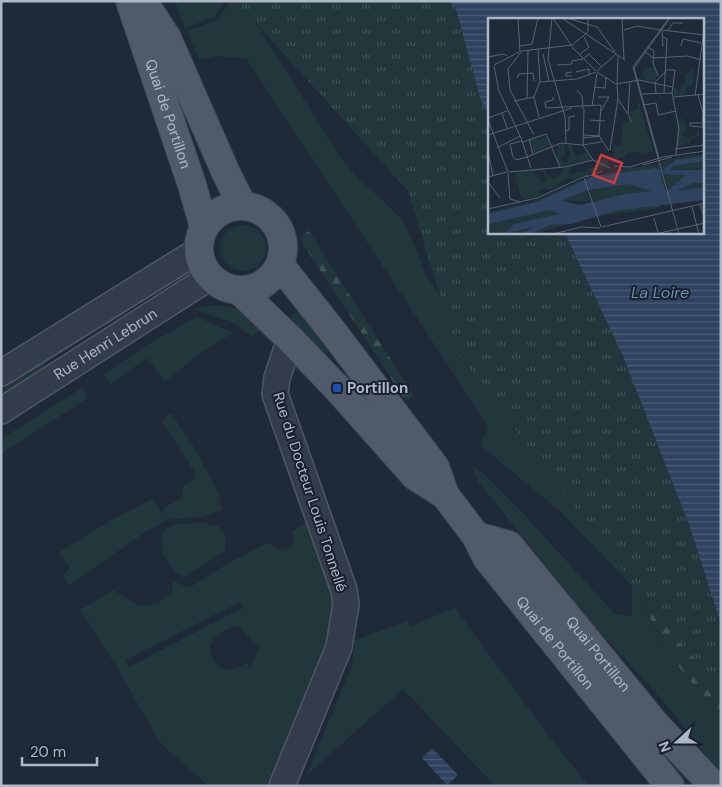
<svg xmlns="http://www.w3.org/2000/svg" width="722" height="787" font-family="'DM Sans',sans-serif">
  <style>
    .green { fill: #21373b; fill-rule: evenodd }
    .forest { fill: url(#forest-firs) }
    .park { fill: url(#park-tufts); fill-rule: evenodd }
    .water { fill: url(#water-rules) }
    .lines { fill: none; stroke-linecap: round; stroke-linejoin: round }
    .minor-casing { stroke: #4d5765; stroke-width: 28 }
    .major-casing { stroke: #3c4553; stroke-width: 30 }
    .minor { stroke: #323c4a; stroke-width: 25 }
    .major { stroke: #505b6a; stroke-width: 28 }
    .transit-dot { fill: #1a4fb4; stroke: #18212e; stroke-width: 2 }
    .labels { text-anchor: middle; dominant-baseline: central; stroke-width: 4; stroke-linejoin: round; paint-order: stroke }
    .street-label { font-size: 15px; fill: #adb7c7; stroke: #18212e }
    .poi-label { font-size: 15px; font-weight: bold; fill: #adb7c7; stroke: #18212e; text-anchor: start }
    .water-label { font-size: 16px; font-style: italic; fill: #728db2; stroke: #18212e }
    .inset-river { fill: none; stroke: #2f4360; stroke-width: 2.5 }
    .inset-road { fill: none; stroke: #586272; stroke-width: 1 }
    .view { fill: #d03d40; fill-opacity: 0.15; stroke: #d03d40; stroke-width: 2.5 }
    .inset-edge { fill: none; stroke: #adb7c7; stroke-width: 2.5 }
  </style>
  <defs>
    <pattern id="forest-firs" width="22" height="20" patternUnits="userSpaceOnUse" patternTransform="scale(1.25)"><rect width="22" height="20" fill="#21373b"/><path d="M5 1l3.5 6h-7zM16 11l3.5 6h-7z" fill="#3f5256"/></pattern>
    <pattern id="park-tufts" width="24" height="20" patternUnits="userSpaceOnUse" patternTransform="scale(1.25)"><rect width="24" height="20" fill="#21373b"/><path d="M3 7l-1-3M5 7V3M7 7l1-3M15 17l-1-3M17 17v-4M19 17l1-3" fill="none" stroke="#3f5256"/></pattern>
    <pattern id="water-rules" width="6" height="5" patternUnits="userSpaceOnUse" patternTransform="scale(1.25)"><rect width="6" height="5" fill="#2f4360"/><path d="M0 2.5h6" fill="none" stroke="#4a5c75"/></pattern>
  </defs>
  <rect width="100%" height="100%" fill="#1f2a39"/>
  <!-- green -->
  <path class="green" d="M175,1H225L214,17L185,28Z
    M230,1H242L342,160L354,174L402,219L416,249L424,272L440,295L647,581L632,587L673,660L721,718V772L706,755L665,703L593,625L478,481L473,467L484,474L520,510L614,613L632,617V586L561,512L481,446L488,426L246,58L216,56L199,60L187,31L217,20Z
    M220 248a23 23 0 1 1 46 0a23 23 0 1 1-46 0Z
    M208,306H226L241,310L263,328L252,337L232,322L193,309Z
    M298,311L327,348L328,352L323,356L286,321Z
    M197,317L233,333L203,351L165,382L147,358L111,384L104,374L147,345Z
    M41,358L47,367L7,392L1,383Z
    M82,388L88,398L1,454V439Z
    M171,413L195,449L217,490L222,510L203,516L166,520L147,531L69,585L63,575L70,569L59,552L115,518L152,499L165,517L162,509L183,497L182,487L195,478V473L162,421Z
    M314,518L328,557L345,652L277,786H209L161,744L115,664L80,610L113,590L140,606L158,603L172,593L173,581L189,588L230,562L267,543L280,549L289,548L294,540L292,531ZM240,602L242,608L129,667L125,660ZM238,625L259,647L250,668L247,662C222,685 196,649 220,633C225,629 233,628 238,625Z
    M203,523C224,526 227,529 225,550L184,577C179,574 175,572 171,567C164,558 155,536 168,528C177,522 193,524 203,523Z
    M455,608L547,734L589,786H495L403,689L307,775L352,665L355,640L408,621L410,626Z"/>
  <!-- forest -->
  <path class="forest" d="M309,231L414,396L406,401L299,238Z
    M675,571L721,643V718L673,660L632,586Z"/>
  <!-- park -->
  <path class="park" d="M236,1H721V690L671,633L458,354L408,191ZM490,19H703V232H490Z"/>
  <!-- water -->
  <path class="water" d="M449,1H721V624L690,527L623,356L565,233L703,232V19H490L489,112L481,101L456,9Z
    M432,748L458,775L447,785L422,758Z"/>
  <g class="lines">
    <defs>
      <g id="minor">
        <path d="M1,373L199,250"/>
        <path id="s1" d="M1,411L210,277"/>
        <path d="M282,786L339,647L346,604L344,590L275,394L277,378L290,339"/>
      </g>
      <g id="major">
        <path id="s2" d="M130,1L192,185L204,227"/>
        <path d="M143,1L167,38L226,173L242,205"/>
        <circle cx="241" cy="248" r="42"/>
        <path id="s3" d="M280,265L333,332L435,467L445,495L476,536L487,558L670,786"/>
        <path d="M239,290L290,339L337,388L415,476L445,495"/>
        <path id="s4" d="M476,536L509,545L656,725L714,786"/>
      </g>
    </defs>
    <!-- minor casing -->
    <use href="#minor" class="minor-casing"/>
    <!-- major casing -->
    <use href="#major" class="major-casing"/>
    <!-- minor -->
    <use href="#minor" class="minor"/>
    <!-- major -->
    <use href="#major" class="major"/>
  </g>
  <!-- markers -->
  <rect class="transit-dot" x="332" y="383" width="10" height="10" rx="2.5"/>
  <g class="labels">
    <!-- street labels -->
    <g class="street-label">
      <text stroke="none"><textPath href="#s2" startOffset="119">Quai de Portillon</textPath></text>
      <text stroke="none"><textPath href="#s1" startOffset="124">Rue Henri Lebrun</textPath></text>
      <text transform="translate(310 492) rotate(72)">Rue du Docteur Louis Tonnellé</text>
      <text stroke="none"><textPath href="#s3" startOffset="469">Quai de Portillon</textPath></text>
      <text stroke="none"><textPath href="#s4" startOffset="175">Quai Portillon</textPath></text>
    </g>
    <!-- poi labels -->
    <g class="poi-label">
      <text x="347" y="388">Portillon</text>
    </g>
    <!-- water labels -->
    <g class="water-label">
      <text x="660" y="292">La Loire</text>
    </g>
  </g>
  <!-- overview -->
  <g transform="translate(488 18)">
    <rect width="216" height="216" fill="#1f2a39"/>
    <path d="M155 56a7 7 0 1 1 14 0a7 7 0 1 1-14 0ZM149,78L165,133L153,137L151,134L139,135L136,139L125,141L126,128L133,127L135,105L143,102L141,89L143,94L150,90ZM117,141L121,146L113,151L85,162L81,156L95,153L98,156L100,150L111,149L109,144L117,141L118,144ZM99,173L103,183H73L75,182Z" fill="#21373b"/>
    <path d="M202,51L205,53V68H200L195,79H186L185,69L190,71V78L194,67H198L196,55L201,56ZM195,100L199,112L194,116L199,120L208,117L211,110V118L202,122V125L188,128L189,102ZM77,125V137L72,140L75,145L80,143L82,136L79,126L83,127L88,138L99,134L103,142L72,149L67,138L70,136V127ZM216,143V152L187,151L194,147ZM55,149L60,158L65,160L64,162L76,153L74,150L83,149L80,156L89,157L86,161L78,160L61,173L59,170L49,173L52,177L38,168L48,167V154L53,165L58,164L55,152L46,154V151Z" fill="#21373b"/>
    <path d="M45,118L49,122L59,120L62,130L46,136L42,121ZM216,136V143L183,152L216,153V182L183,185L172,145L190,139ZM171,146L181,185L165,191L110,198L98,161L133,151ZM46,151L50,166L40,168L52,167L49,173L52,177L38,182L33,179L26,154ZM94,162L99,173L74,184L92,188L102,184L108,198L46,216H0V194L43,184Z" fill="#21373b"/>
    <path d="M216,138V143L185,148L182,152H216V165H205L188,173L216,169V182L126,193L84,206L63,207L42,216H33L48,208L16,216L26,206L72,196L62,192L0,206V196L49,184L103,159L168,150L173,153L188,142ZM176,154L177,156L198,157L178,174L172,155ZM140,166L164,173L132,177L106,184L104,187V184L93,187L73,183L100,172Z" fill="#2f4360" fill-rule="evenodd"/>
    <path class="inset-river" d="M156,175L170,189"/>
    <path class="inset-road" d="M30,0L32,34M64,0L60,41L77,99L78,125M65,0L85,30L108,53M74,0L137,42M79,0L109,9L127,34M134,0L136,42M181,0L145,49L191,216M136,12L149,8L173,12M174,12L217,17M180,12L185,5H195M174,13L175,29M175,19L179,21L176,75M32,28L44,26L50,0M193,28L195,21L213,25M160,29L166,33L165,45L170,58M50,31L52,63L46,79L51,99M34,33L20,51L22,72L46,117M34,33L84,27L100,14V0M156,33L165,40L200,38L213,42M55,36L61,63M92,36L101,29L96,19M0,39L16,36L19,38M6,47L31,34M69,47L84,46V43L95,41L101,36L114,49M6,48L11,73L33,120L43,150M179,52H187L184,75L191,111L188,137M109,53L128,36M84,54L78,55V58H84M88,54L101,51V57M109,54L128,66L151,62L184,69M29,60L31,56L45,55L46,63M142,63L140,96L143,104M52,64L89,61L108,54M129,65L130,38M106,69L117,70L118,59M89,72L94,78L95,91M168,75L167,64L179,52M154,76L184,75M210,77L215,95L214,110M207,78L217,5M65,79V82L57,84L58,90L113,87L111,118L121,133M110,79H121L113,93M186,79L217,76M39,80L40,32M130,81L139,95M26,83L46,79M155,87L168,85L170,97L188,93M104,88L109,55M96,91L95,127L105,142M14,95L19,110M0,100L19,93M0,102L20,154M102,102L117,103M213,109L202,108V105H213M78,113L81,112V99L87,98M0,117L84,90M96,119V117L111,118M96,120L111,118M41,121L45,137M34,123L22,126L25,139L28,142L39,139M35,124L58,116L72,149M9,130L32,118M187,131L217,127M122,132L130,81L129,66M0,134L5,158M39,139L73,125L94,127L113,124M171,140L146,50L182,0M155,147L184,139M126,148L142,149L175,139L217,133M21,154L77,149L105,142L122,150M20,155L22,181L32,184M0,159L19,154M98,159L114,153M96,160L113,209M0,164L12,180M212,186L217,203M204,189L211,216M0,191L49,180L100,157M166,200L170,215M114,209L217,185M65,216L93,209L112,210M167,216L217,205"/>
    <path class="view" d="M113,137L134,145L126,165L105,157Z"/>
    <rect width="216" height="216" class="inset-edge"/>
  </g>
  <!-- border -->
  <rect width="722" height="787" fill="none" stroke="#adb7c7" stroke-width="5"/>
  <!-- north arrow -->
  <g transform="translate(677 742) rotate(249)" stroke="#18212e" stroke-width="4" paint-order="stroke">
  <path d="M0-4L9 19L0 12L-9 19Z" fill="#adb7c7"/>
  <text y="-8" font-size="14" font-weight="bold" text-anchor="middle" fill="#adb7c7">N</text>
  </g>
  <!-- scale -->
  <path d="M22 757v8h75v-8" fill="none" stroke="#adb7c7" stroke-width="2.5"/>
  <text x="30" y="757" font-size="15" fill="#adb7c7" stroke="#18212e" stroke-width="4" paint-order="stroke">20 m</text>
</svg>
